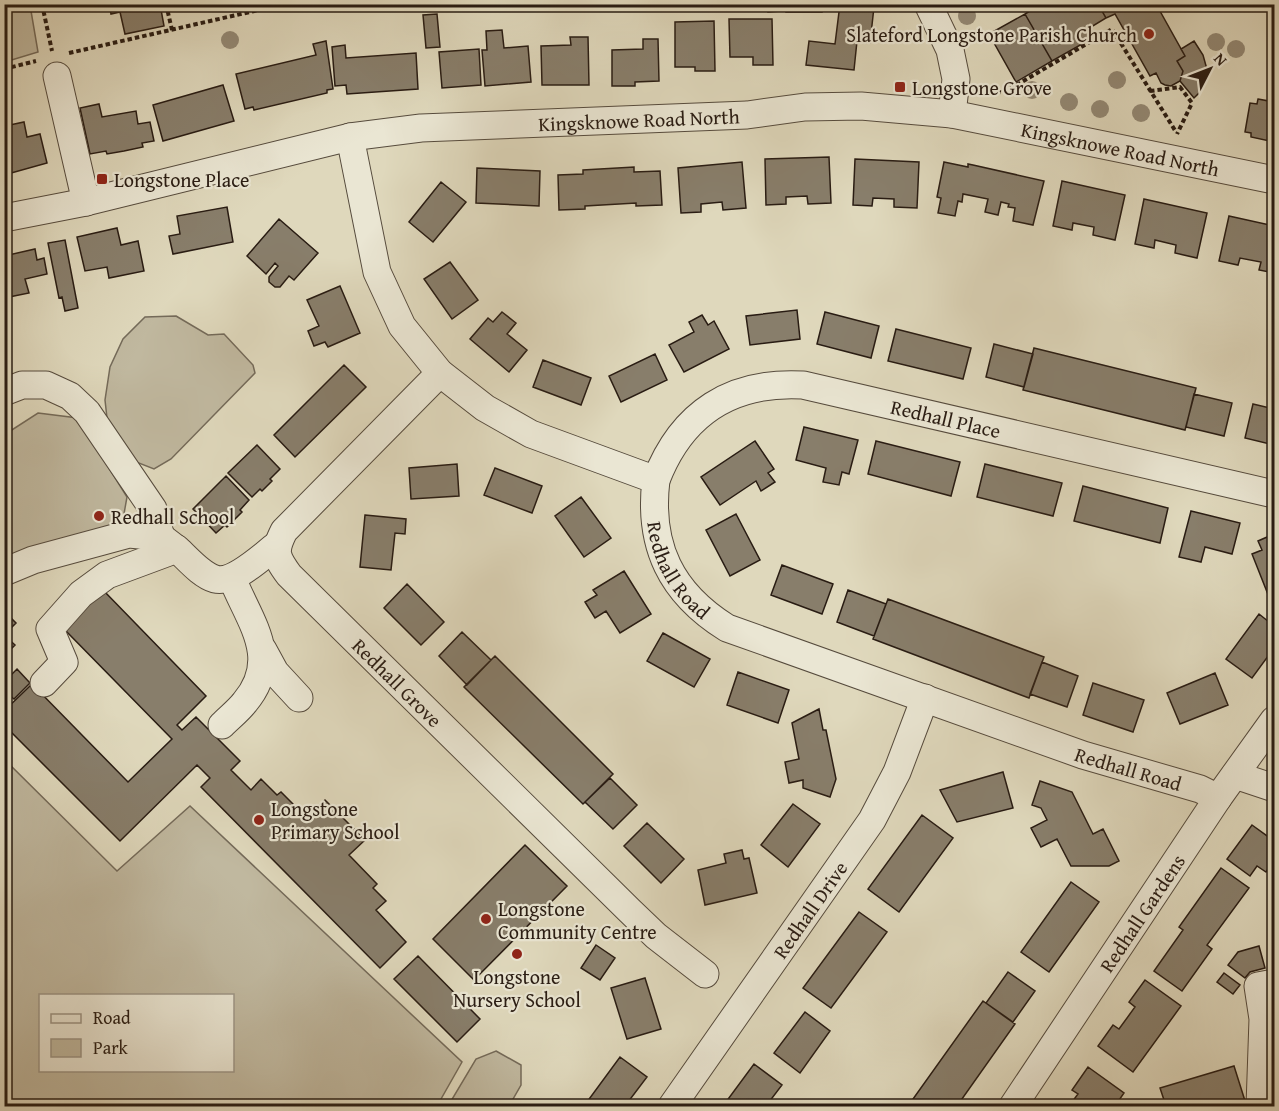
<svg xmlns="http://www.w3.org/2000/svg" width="1279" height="1111" font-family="'Gentium Book Plus',serif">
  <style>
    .green { fill: #c0b89f; stroke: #746a59; stroke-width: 1.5; fill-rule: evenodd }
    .building { fill: #887e6b; stroke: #291c13; stroke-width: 1.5 }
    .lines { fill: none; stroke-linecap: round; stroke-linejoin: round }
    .minor-casing { stroke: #564b3d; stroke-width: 29 }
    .path { stroke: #291c13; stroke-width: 4; stroke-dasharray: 4.5 3; stroke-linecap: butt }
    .minor { stroke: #eae6d3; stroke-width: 27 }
    .tree { fill: #948a76 }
    .poi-dot { fill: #8f2418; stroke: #eae6d3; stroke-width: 2 }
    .labels { text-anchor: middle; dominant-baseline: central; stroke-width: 4.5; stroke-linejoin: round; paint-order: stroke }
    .poi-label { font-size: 20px; fill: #291c13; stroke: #eae6d3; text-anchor: start }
    .street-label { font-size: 20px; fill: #291c13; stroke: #eae6d3 }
  </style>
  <rect width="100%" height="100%" fill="#dfd8bc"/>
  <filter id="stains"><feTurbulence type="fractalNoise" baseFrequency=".00333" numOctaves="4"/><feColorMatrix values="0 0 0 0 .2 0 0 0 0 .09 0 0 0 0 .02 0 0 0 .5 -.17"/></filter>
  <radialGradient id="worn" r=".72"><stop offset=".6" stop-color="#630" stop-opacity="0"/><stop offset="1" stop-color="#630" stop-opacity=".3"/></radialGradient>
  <!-- green -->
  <path class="green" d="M5,4L30,5L38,52L5,62Z
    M176,316L208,335L224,334L253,365L255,373L171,459L154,469L131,460L108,427L105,400L110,367L123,339L145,317Z
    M38,413L78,418L127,497L122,525L8,559L4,554V435Z
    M5,760L117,871L190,806L462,1062L437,1106H5ZM40,996H232V1070H40Z
    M496,1051L521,1065V1085L509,1106H448L476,1059Z"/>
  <!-- building -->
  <path class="building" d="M109,4H149L150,6L160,4L164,26L125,34L120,12L111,14Z
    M768,4H781V11L768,12Z
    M786,4H822V12H786Z
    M840,4L874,7L870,43L857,41L854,70L806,65L809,41L835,44Z
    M1041,4H1098L1106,18L1086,30L1091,39L1052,61L1025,14Z
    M1098,4H1156L1185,56L1177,61L1183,71L1180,81L1171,86L1165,85L1161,83L1156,73L1150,76L1115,14L1106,18Z
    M437,14L440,47L426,48L423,15Z
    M1025,14L1052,61L1016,82L989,34Z
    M729,19H772L773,65H753V57H730Z
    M714,21L715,71H695V67H675V22Z
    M502,30L504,48L528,46L531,82L485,86L482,50H487L486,31Z
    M570,37H588L589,85H542L541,46L571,45Z
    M643,39H658L659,81L635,82V86H612V50L643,49Z
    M326,41L333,89L327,90V93L254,110L253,107L245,109L236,74L316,55L313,44Z
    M1194,41L1203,55L1208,73L1201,91L1194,98L1180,81L1183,71L1177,61L1185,56L1181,49Z
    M345,45L346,58L416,53L418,89L347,94L346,85L335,86L332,47Z
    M479,49L481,85L442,88L439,52Z
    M223,85L234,121L163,141L153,105Z
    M1258,99L1274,102V142L1251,137V133L1245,132L1250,103L1257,104Z
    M99,104L102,117L136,111L138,124L150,122L154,141L142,143L143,147L124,151L107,154L106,151L90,154L80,108Z
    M24,122L27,137L40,134L47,163L4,175V139L8,138L5,126Z
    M829,157L831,203L808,204L807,196L786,197V204L766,205L765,159Z
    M855,159L919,162L917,208L894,207V199L873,198L872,206L853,205Z
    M742,162L746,208L723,210L722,202L701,204V212L681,213L678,168Z
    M944,162L968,167V164L973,165L1044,181L1033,225L1013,221L1015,208L1008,207L1009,204L1001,202L998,215L985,212L988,199L963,194L962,202L958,201L955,216L938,213L941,198L937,197Z
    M634,167V172L660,171L662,205L636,206V203L585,206V209L559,210L558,175L583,174V170Z
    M477,168L540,171L539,206L476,203Z
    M1062,181L1125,195L1115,240L1093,235L1094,227L1073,223L1072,230L1053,226Z
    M441,182L466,202L433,242L409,222Z
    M1144,199L1207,213L1197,258L1175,253L1176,245L1155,240L1154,248L1135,244Z
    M227,207L233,242L173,254L169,236L180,234L177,216Z
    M1229,216L1274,226V273L1259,270L1261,262L1240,258L1238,265L1219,261Z
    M279,219L318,253L294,280L289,276L280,287H275L269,282V277L278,266L275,263L266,274L247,256Z
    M117,228L121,245L138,241L144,271L109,278L107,267L85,271L77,237Z
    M65,240L78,308L65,311L62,297L59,298L48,243Z
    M35,249L37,260L44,258L47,274L25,279L29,293L4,298V256Z
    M450,262L478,300L452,319L424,279Z
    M340,286L360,333L328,347L325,342L314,346L308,331L319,326L307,300Z
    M797,310L800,339L750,345L746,316Z
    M502,312L516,323L507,334L527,350L509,372L470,339L488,318L493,322Z
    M825,312L879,326L871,358L817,344Z
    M702,315L708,325L714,321L729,349L684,372L669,345L694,332L689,322Z
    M896,329L971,348L963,379L888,361Z
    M994,344L1033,354L1024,387L986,377Z
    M1034,348L1196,388L1185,430L1023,390Z
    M655,354L667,380L621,402L609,376Z
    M543,360L591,378L581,405L533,387Z
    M344,365L366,387L295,457L274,435Z
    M1194,394L1232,403L1224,436L1186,427Z
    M1253,404L1274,409V445L1245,438Z
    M804,427L858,440L849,474L842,472L839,485L823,482L826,468L796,460Z
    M755,441L774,469L768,473L775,482L761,491L756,481L720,505L701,477Z
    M876,441L960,462L951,496L868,474Z
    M257,445L280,469L270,479L272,481L262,491L260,489L252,497L228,473Z
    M457,464L459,496L411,499L409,468Z
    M985,464L1062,483L1053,516L977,497Z
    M495,468L542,486L532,513L484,495Z
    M226,476L249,500L240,510L242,512L227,527L225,525L216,533L193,509Z
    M1083,486L1168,508L1160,543L1074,521Z
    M581,497L611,538L584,557L555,516Z
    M1191,511L1240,523L1232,554L1205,547L1201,562L1179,557Z
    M736,514L760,560L730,576L706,530Z
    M365,515L406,519L405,534L395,533L391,570L360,567Z
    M1274,534V601L1271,602L1252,554L1262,550L1258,541Z
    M782,565L833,584L822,614L771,595Z
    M624,571L651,614L620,633L606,611L595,618L585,602L597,595L593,590Z
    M407,584L444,622L421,645L384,608Z
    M103,590L206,696L177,725L182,730L196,717L240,761L231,770L251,790L261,779L277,795L281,792L307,818L325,800L365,840L349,855L377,884L373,888L386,901L376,910L406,942L380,968L201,787L210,778L197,765L120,841L4,725V711L32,684L128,782L172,739L64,629Z
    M848,590L886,604L874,636L837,622Z
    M888,599L1044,657L1029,698L873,639Z
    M4,611L16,623L4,635Z
    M1259,614L1274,626V648L1252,678L1226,659Z
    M462,632L491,660L467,685L439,656Z
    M663,633L710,659L694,687L647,661Z
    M4,635L15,645L4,656Z
    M495,656L613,774L583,804L464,687Z
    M1042,662L1078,676L1067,707L1030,694Z
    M17,669L30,683L14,699L8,694L4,695V682Z
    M738,672L789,690L778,723L727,705Z
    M1215,673L1228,705L1180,724L1167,693Z
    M1093,683L1144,700L1133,732L1083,715Z
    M819,709L823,730H826L836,779L830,797L803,788V780L789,783L785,762L799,759L792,723Z
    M1003,772L1013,808L957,822L940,790Z
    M610,778L637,805L613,829L585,802Z
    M1040,781L1072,792L1093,834L1103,829L1119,861L1109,866H1071L1057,839L1041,847L1031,828L1047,820L1041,808L1032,805Z
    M793,804L820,824L788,867L761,845Z
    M922,815L953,838L899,912L868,889Z
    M647,823L684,859L661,883L624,846Z
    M1252,825L1274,841V860L1266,872L1257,866L1250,876L1227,859Z
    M525,845L567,886L474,980L433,939Z
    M742,850L744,859L749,858L757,893L705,905L698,870L726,863L724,854Z
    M1221,868L1249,888L1207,945L1212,949L1182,991L1154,971L1183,930L1179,927Z
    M1071,882L1099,902L1049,972L1021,952Z
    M859,912L887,932L831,1008L803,988Z
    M596,945L615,958L600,980L581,968Z
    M1259,946L1265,968L1250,972L1245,978L1228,965L1238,952Z
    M418,956L480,1019L457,1042L394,979Z
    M1008,972L1035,991L1013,1022L986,1003Z
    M1224,973L1240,985L1233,994L1217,982Z
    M645,978L661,1029L627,1039L611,988Z
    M1145,980L1181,1006L1133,1072L1098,1046L1113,1025L1119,1029L1135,1007L1129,1002Z
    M983,1001L1015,1024L957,1106H908Z
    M805,1012L830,1031L800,1073L774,1053Z
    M620,1057L647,1077L625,1106H584Z
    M754,1064L782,1085L766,1106H723Z
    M1234,1066L1246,1104L1238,1106H1166L1160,1088Z
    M1088,1067L1124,1093L1115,1106H1069L1078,1094L1072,1090Z"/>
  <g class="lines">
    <defs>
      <g id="minor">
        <path d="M928,4L950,50L956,79L952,114"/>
        <path d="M57,76L86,202"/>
        <path id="s1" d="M350,137L377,272L402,326L440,373L485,408L531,434L656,480C648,546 671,593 727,628L1083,755L1200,789L1218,798"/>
        <path id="s2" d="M4,218L86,202L350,137L421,128L747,115L805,107L861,106L952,114L1274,180"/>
        <path id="s3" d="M440,373L284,531C274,551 275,556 289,575L630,911L656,936L705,974"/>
        <path d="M4,392L22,385H46L70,396L87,412L153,509L161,537"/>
        <path id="s4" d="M656,480C682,412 732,381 803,385L1274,494"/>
        <path d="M4,572L33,560L129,534L161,537L174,547"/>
        <path d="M263,650L275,672L299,698"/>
        <path d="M44,683L64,662L50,629L81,594L107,575L177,549C188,559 201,575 215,579C234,584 262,556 277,545"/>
        <path d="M222,725C230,717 239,710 245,702C282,658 249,621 232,578"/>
        <path d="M1235,775L1274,788"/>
        <path id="s5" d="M672,1106L872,820L897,772L925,698"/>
        <path id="s6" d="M1013,1106L1218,798L1274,720"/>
        <path d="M1260,1106L1263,1019L1258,986L1274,983"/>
      </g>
    </defs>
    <!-- minor casing -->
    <use href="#minor" class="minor-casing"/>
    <!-- path -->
    <path class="path" d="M42,4L52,51
      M166,4L172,30
      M69,53L263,9L265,4
      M4,69L36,61
      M982,87L1003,93L1112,29L1176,132
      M1150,91L1180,87L1192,103L1177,134"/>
    <!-- minor -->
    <use href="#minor" class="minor"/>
  </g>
  <!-- trees -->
  <g class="tree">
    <circle cx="967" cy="16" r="9"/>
    <circle cx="230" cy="40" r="9"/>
    <circle cx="1216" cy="42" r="9"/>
    <circle cx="1236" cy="49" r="9"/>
    <circle cx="1117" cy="80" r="9"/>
    <circle cx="1032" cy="90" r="9"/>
    <circle cx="1069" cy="102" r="9"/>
    <circle cx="1100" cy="109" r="9"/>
    <circle cx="1141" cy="113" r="9"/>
  </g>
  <!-- markers -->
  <g class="poi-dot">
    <circle cx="1149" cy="34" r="6"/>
    <rect x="894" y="81" width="12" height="12" rx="3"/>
    <rect x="96" y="173" width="12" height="12" rx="3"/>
    <circle cx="99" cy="516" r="6"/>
    <circle cx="259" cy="820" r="6"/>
    <circle cx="486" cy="919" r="6"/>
    <circle cx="517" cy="954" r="6"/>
  </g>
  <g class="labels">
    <!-- poi labels -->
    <g class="poi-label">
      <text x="1137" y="34" text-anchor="end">Slateford Longstone Parish Church</text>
      <text x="912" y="87">Longstone Grove</text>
      <text x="114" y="179">Longstone Place</text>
      <text x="111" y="516">Redhall School</text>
      <text x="271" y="808">Longstone<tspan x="271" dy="23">Primary School</tspan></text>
      <text x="498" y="908">Longstone<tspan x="498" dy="23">Community Centre</tspan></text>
      <text x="517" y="976" text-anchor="middle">Longstone<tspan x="517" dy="23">Nursery School</tspan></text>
    </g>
    <!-- street labels -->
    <g class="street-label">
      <text stroke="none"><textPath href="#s2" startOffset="645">Kingsknowe Road North</textPath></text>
      <text stroke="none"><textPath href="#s2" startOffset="1131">Kingsknowe Road North</textPath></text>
      <text stroke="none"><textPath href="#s4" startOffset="336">Redhall Place</textPath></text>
      <text stroke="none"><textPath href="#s1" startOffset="597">Redhall Road</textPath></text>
      <text stroke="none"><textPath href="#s3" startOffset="423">Redhall Grove</textPath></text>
      <text stroke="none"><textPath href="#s1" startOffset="1101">Redhall Road</textPath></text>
      <text stroke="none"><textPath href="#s5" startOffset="240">Redhall Drive</textPath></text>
      <text stroke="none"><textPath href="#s6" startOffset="232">Redhall Gardens</textPath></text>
    </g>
  </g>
  <!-- margin -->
  <rect width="1279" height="1111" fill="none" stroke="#dfd8bc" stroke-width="24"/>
  <rect x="6" y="6" width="1267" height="1099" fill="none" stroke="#291c13" stroke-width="3"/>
  <rect x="12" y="12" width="1255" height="1087" fill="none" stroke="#291c13" stroke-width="1.5"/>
  <!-- legend -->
  <rect x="39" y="994" width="195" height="78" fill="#eae6d3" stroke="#9d9586" stroke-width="1.5"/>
  <rect x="51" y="1014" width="30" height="9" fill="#eae6d3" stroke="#9d9586" stroke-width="1.5"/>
  <text x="93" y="1024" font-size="18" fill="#291c13">Road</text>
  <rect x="51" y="1039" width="30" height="18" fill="#c0b89f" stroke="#9d9586" stroke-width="1.5"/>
  <text x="93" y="1054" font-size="18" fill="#291c13">Park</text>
  <!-- north arrow -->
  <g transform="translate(1210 69) rotate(48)" stroke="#eae6d3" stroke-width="4.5" paint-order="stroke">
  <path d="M0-4.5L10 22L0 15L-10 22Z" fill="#291c13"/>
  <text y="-9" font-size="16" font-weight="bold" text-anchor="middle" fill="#291c13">N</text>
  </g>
  <rect width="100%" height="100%" filter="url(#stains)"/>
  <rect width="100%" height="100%" fill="url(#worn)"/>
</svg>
